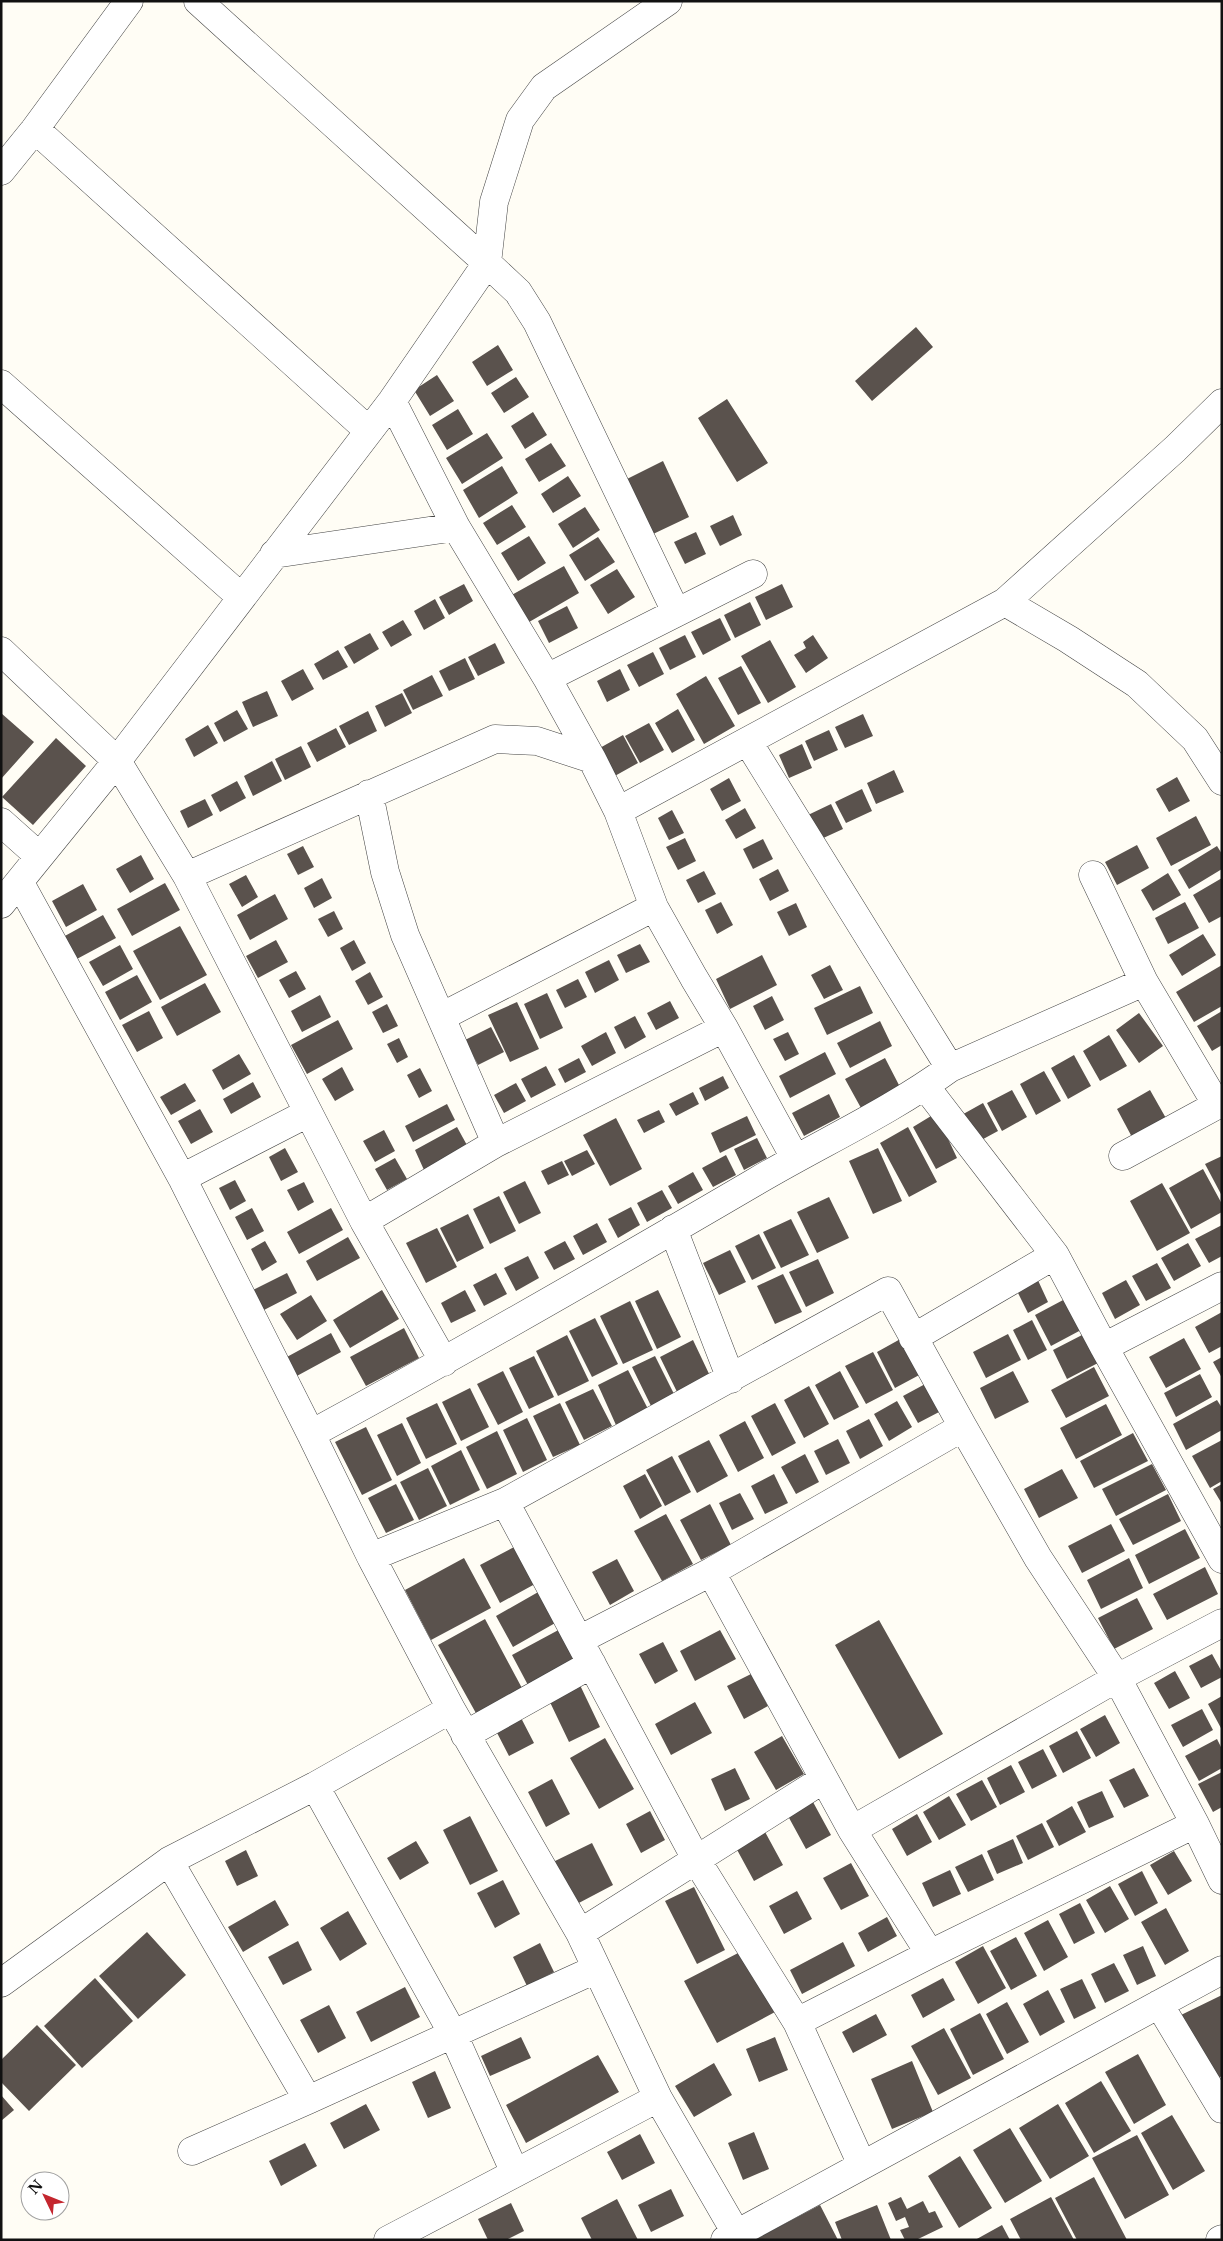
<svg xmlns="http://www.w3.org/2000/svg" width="1223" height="2241" font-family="'Libre Baskerville',serif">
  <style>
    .building { fill: #5a524d }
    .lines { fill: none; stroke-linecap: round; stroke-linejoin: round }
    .street-casing { stroke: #444; stroke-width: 29 }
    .street { stroke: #fff; stroke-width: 28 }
  </style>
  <rect width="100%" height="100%" fill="#fffdf5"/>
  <!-- building -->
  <path class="building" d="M916,327L933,347L872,401L855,381Z
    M498,345L513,370L487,386L472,362Z
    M437,375L454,401L430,416L414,390Z
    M516,377L529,397L504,413L491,393Z
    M727,399L768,463L737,482L698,418Z
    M458,409L473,434L447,450L432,425Z
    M533,412L547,435L525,449L511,426Z
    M487,433L503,458L462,484L446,458Z
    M551,443L566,466L539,482L525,459Z
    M663,461L689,517L651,535L625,480Z
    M502,466L518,493L479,518L463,490Z
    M568,476L581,496L553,513L541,494Z
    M512,505L526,527L497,545L483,523Z
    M585,507L600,530L573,548L558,524Z
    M733,515L742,535L720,546L710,526Z
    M696,532L706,554L685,564L674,542Z
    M529,536L546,563L518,581L501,553Z
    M598,537L615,562L585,581L569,555Z
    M564,566L579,593L524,625L508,597Z
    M617,569L635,597L608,614L590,585Z
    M464,584L473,601L449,615L439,597Z
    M782,584L793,607L766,620L755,597Z
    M435,599L445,618L424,630L414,611Z
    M750,602L761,625L735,638L724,615Z
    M567,606L578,628L549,643L538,621Z
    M720,618L731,640L703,655L691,632Z
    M403,620L412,635L391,647L382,632Z
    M370,633L379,649L354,664L344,647Z
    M685,635L696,657L670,670L659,648Z
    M813,635L828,658L806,673L794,655L806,648L803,642Z
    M770,640L796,687L768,703L741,656Z
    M495,643L505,663L478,676L468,657Z
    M338,650L348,667L323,680L314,664Z
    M653,652L664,674L639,687L627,665Z
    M465,658L475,679L449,691L439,671Z
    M741,666L761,703L738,715L718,678Z
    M303,669L314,689L292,701L281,681Z
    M620,669L630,690L607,702L597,681Z
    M432,675L443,696L413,710L403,690Z
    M706,676L735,726L704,744L676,694Z
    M267,691L278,716L253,727L242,702Z
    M402,693L412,713L385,727L375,706Z
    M678,709L695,740L672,753L655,723Z
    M237,710L248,729L224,742L214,723Z
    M368,711L377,731L349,745L339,726Z
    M1,713L34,742L1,779Z
    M863,714L873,736L845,748L835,727Z
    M649,723L664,750L640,763L625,736Z
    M208,725L218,743L194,757L185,739Z
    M336,728L346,747L317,762L307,743Z
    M829,730L838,750L814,761L805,741Z
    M623,735L638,763L613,777L598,749Z
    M56,738L86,766L33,825L2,797Z
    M802,744L812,768L789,778L779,755Z
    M301,746L311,767L285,780L275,759Z
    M272,761L282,781L253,796L244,776Z
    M894,770L904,792L876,804L867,783Z
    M1177,777L1190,801L1169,812L1156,789Z
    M729,778L741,801L722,811L710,789Z
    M237,781L246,798L220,812L211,795Z
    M862,789L872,811L846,823L835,802Z
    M205,799L213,815L188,828L180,811Z
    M831,804L843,829L819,840L808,815Z
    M745,808L756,828L736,839L725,820Z
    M672,810L684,833L669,840L658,818Z
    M1196,816L1211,845L1171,866L1156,838Z
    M685,838L696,861L678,870L666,847Z
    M763,839L773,859L753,869L743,849Z
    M1137,845L1149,868L1117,885L1105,862Z
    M303,846L314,867L298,875L287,854Z
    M1217,846L1222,854V869L1189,889L1178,870Z
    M141,855L154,879L130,893L116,869Z
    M778,869L789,891L770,901L759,879Z
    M704,871L716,894L698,903L686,880Z
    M1168,873L1181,895L1153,911L1141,890Z
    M246,875L258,897L242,907L229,884Z
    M322,878L332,898L314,908L304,888Z
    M1222,878V916L1209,923L1193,895Z
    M165,883L180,910L132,936L117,909Z
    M83,884L97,910L66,927L52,901Z
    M275,894L288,919L250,940L237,915Z
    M721,902L733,925L717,934L705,910Z
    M1185,902L1199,928L1168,944L1155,918Z
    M796,903L807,927L789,936L777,912Z
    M334,911L343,929L328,937L318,919Z
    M103,915L116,938L75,960L63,937Z
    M180,926L207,975L160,1000L133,951Z
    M1203,934L1216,955L1182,976L1169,955Z
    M276,940L288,962L258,978L246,956Z
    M354,940L366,963L352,971L340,948Z
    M640,944L650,962L626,973L617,955Z
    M120,945L133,969L103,986L89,962Z
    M762,955L777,985L730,1009L716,979Z
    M609,960L619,980L595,993L585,972Z
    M830,965L843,990L824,999L811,975Z
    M1222,965V1006L1194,1022L1176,992Z
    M296,971L306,989L289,998L279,980Z
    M370,972L383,997L368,1005L355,981Z
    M137,975L152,1002L120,1020L105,992Z
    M578,979L587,997L565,1008L556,990Z
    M205,983L221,1012L177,1036L161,1007Z
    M860,986L873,1013L827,1035L814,1008Z
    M547,993L563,1028L540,1039L524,1004Z
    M320,995L331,1017L302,1032L291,1011Z
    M772,996L784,1020L765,1030L753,1006Z
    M670,1001L679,1018L656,1030L647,1013Z
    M517,1002L539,1049L510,1062L488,1015Z
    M387,1004L398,1026L383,1033L372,1012Z
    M149,1011L163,1038L137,1052L122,1025Z
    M1222,1011V1045L1212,1051L1197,1026Z
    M1139,1013L1163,1046L1139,1063L1116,1030Z
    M635,1016L646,1037L625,1049L614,1027Z
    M338,1020L353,1049L307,1074L291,1045Z
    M880,1021L892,1046L850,1068L837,1043Z
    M491,1027L504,1052L478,1065L465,1040Z
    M606,1032L616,1053L592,1066L581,1046Z
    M788,1032L799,1054L785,1061L773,1039Z
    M1109,1035L1127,1066L1100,1081L1083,1051Z
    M399,1038L408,1057L397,1063L387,1044Z
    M825,1052L836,1074L790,1098L779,1076Z
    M239,1054L251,1074L223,1090L212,1070Z
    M1074,1055L1091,1086L1068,1099L1051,1068Z
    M579,1058L586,1072L565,1083L558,1069Z
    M885,1058L900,1087L861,1108L845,1079Z
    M546,1066L556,1085L531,1098L521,1079Z
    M342,1067L354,1090L335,1101L322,1079Z
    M420,1068L432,1091L419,1098L407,1075Z
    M1044,1071L1061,1101L1036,1115L1020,1084Z
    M723,1076L729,1088L705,1101L699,1088Z
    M253,1082L261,1097L231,1114L223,1099Z
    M185,1083L196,1101L171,1115L160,1097Z
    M516,1083L526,1101L504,1113L494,1095Z
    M1012,1090L1027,1117L1002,1131L987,1103Z
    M1150,1090L1167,1120L1133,1139L1117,1109Z
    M693,1092L699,1104L676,1116L669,1104Z
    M829,1094L840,1117L804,1136L792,1113Z
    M983,1103L998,1131L974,1144L958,1117Z
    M447,1104L455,1120L413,1142L405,1126Z
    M200,1109L213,1132L191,1144L178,1121Z
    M659,1110L665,1122L644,1133L637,1120Z
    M936,1113L957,1158L936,1169L913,1127Z
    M747,1116L756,1135L720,1153L711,1133Z
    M616,1118L642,1169L610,1186L583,1135Z
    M457,1127L468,1147L424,1170L415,1150Z
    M908,1127L937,1182L909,1197L880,1143Z
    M384,1130L395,1151L375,1162L363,1141Z
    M757,1138L767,1158L744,1170L734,1149Z
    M285,1148L298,1172L281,1181L269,1157Z
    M878,1148L902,1201L873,1214L849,1161Z
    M587,1150L595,1164L572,1176L564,1161Z
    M726,1155L736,1175L713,1187L702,1168Z
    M1222,1156V1196L1205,1164Z
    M395,1158L407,1179L387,1190L375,1169Z
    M562,1161L569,1175L548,1185L541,1171Z
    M1203,1169L1222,1204V1212L1191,1229L1169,1188Z
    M693,1172L703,1190L678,1204L668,1186Z
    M235,1180L246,1201L230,1210L219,1188Z
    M525,1181L541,1213L519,1224L503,1192Z
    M304,1182L314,1202L298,1211L287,1190Z
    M1162,1183L1190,1233L1157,1251L1130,1201Z
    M662,1190L672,1208L647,1222L637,1203Z
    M499,1196L516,1231L490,1244L473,1209Z
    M829,1197L849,1238L817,1253L797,1212Z
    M631,1207L640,1225L618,1238L608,1219Z
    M252,1208L264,1231L247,1240L235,1217Z
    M331,1208L343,1230L299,1254L287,1232Z
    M468,1214L484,1248L457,1262L440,1228Z
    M791,1219L809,1255L781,1268L763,1232Z
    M597,1223L607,1242L583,1255L573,1236Z
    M1222,1225V1256L1209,1263L1195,1239Z
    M437,1228L457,1267L426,1283L406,1243Z
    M759,1234L776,1268L752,1280L735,1246Z
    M348,1237L360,1258L317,1281L306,1261Z
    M265,1241L277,1262L262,1271L251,1249Z
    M565,1241L575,1259L554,1270L544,1252Z
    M1188,1243L1201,1266L1174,1281L1161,1258Z
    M730,1250L746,1282L719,1295L703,1263Z
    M528,1256L539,1278L516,1291L504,1268Z
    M818,1259L834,1293L806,1307L789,1272Z
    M1157,1263L1171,1288L1146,1301L1132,1276Z
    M287,1273L297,1293L264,1310L253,1290Z
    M496,1273L507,1294L484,1306L473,1285Z
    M783,1274L802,1312L775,1324L757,1286Z
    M1036,1276L1048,1302L1028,1313L1015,1287Z
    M1126,1280L1140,1305L1115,1319L1102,1293Z
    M382,1290L399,1319L350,1348L333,1320Z
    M465,1290L476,1311L451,1323L441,1303Z
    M658,1290L681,1337L657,1349L635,1301Z
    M311,1295L327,1321L297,1340L280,1314Z
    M1065,1299L1081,1330L1051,1346L1035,1315Z
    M630,1301L653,1350L623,1364L600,1316Z
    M1222,1312V1346L1209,1353L1195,1327Z
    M595,1318L618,1364L592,1377L569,1331Z
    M1032,1320L1047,1350L1028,1360L1013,1330Z
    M404,1328L419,1358L366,1386L350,1357Z
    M331,1333L341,1352L295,1377L285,1358Z
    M1008,1334L1021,1360L986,1378L973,1352Z
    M1084,1334L1098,1363L1067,1379L1053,1350Z
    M567,1335L589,1381L558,1396L536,1351Z
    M904,1337L923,1373L895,1388L877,1352Z
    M1184,1338L1201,1369L1166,1388L1149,1357Z
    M693,1340L711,1378L678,1394L660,1357Z
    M873,1352L893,1390L866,1404L845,1366Z
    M534,1356L554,1397L529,1409L509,1368Z
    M655,1356L676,1398L653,1410L632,1367Z
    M1222,1357V1378L1213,1362Z
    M1094,1367L1109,1396L1066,1418L1051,1390Z
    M628,1370L648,1409L616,1425L598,1385Z
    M503,1371L523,1412L498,1425L477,1384Z
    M840,1371L859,1407L834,1420L815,1385Z
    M1013,1371L1029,1402L995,1419L980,1388Z
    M1200,1374L1212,1397L1176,1417L1164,1393Z
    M927,1383L941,1411L918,1423L903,1396Z
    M809,1386L829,1424L804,1438L784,1400Z
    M470,1388L489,1427L461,1441L442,1402Z
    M593,1389L612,1426L584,1440L565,1402Z
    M1217,1400L1222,1408V1430L1186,1450L1173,1424Z
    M897,1401L912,1427L889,1441L874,1414Z
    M437,1403L457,1444L426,1459L406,1418Z
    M560,1403L580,1445L553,1457L533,1416Z
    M775,1403L796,1443L772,1456L751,1416Z
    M1106,1404L1122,1435L1076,1459L1060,1428Z
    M527,1418L547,1460L523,1472L503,1430Z
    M869,1419L883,1446L860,1459L846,1431Z
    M745,1421L764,1458L738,1472L719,1435Z
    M402,1423L421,1463L397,1476L377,1435Z
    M366,1427L392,1480L362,1495L335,1442Z
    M497,1431L517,1474L487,1489L466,1447Z
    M1133,1433L1148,1461L1094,1488L1080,1461Z
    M838,1439L850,1463L826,1475L814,1451Z
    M709,1440L728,1476L697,1493L678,1456Z
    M1222,1440V1481L1210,1488L1192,1456Z
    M461,1450L480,1490L450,1505L431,1466Z
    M805,1454L819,1482L796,1494L781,1467Z
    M672,1456L691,1492L665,1506L646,1470Z
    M1152,1464L1166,1490L1116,1516L1102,1489Z
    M428,1468L447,1506L419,1520L400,1482Z
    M1062,1469L1078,1498L1039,1518L1024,1489Z
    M645,1474L662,1506L640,1519L623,1486Z
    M774,1474L788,1503L765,1514L751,1486Z
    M396,1484L414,1520L386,1533L368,1498Z
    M1222,1484V1504L1213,1489Z
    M740,1493L754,1519L732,1530L719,1503Z
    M1168,1494L1181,1521L1133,1545L1119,1519Z
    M710,1504L731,1545L701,1560L680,1520Z
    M666,1514L693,1564L662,1581L634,1531Z
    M1111,1524L1125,1551L1082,1573L1068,1546Z
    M1185,1529L1200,1558L1149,1584L1135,1555Z
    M516,1546L535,1584L500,1603L480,1565Z
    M464,1558L491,1608L431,1640L405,1590Z
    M1129,1558L1143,1588L1101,1609L1087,1580Z
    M617,1559L634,1591L610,1605L592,1572Z
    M1205,1567L1218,1594L1167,1620L1153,1594Z
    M547,1587L564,1618L513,1647L496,1616Z
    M1137,1598L1153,1629L1114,1649L1098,1618Z
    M485,1619L523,1690L477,1715L438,1645Z
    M879,1620L943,1734L899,1759L835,1645Z
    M564,1627L582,1660L529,1687L512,1655Z
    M720,1630L736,1659L695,1681L680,1651Z
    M663,1642L678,1671L655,1684L639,1654Z
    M1212,1654L1222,1672V1677L1201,1688L1189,1666Z
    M1175,1671L1190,1698L1169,1709L1154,1683Z
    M751,1674L768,1706L744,1719L727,1686Z
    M579,1683L600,1727L569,1742L548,1698Z
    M1222,1696V1730L1208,1704Z
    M695,1702L712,1733L671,1755L655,1724Z
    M1202,1709L1213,1730L1183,1747L1171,1725Z
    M519,1714L534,1743L509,1756L494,1727Z
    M1105,1715L1120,1743L1096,1757L1080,1729Z
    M1077,1731L1091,1758L1063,1773L1049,1746Z
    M782,1736L804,1774L776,1790L754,1752Z
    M605,1738L634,1789L599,1809L570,1758Z
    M1217,1739L1222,1749V1768L1199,1781L1185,1756Z
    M1043,1749L1057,1776L1032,1789L1018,1762Z
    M1011,1765L1025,1792L1000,1805L987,1778Z
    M735,1768L750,1799L725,1811L711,1779Z
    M1134,1768L1149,1796L1124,1808L1109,1780Z
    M1222,1772V1807L1213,1812L1198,1784Z
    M552,1779L570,1814L546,1827L528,1792Z
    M982,1780L997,1807L971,1821L956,1794Z
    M1102,1791L1114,1817L1089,1828L1077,1802Z
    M949,1796L966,1825L939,1840L923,1812Z
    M813,1802L831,1835L806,1849L788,1816Z
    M1072,1806L1086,1832L1059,1846L1046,1821Z
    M650,1811L665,1840L641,1853L626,1824Z
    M917,1814L932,1842L907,1856L892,1829Z
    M470,1816L498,1871L470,1885L443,1830Z
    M1042,1823L1054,1847L1028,1860L1016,1836Z
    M764,1830L783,1865L754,1881L735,1846Z
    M1013,1839L1023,1863L997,1874L987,1851Z
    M416,1841L429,1863L400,1880L387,1858Z
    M592,1843L613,1885L575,1905L553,1862Z
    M246,1850L258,1876L237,1886L225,1861Z
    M1174,1851L1192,1881L1168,1895L1150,1865Z
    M982,1854L994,1880L968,1892L955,1867Z
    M851,1863L869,1896L841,1910L823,1878Z
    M950,1870L961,1894L933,1907L922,1883Z
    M1142,1871L1158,1903L1135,1916L1118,1884Z
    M503,1880L520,1914L495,1928L477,1893Z
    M1110,1886L1129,1919L1105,1933L1086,1900Z
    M694,1887L725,1950L697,1964L665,1901Z
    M797,1891L812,1919L784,1934L769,1906Z
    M275,1900L289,1925L243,1952L228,1927Z
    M1080,1903L1095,1933L1074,1944L1059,1914Z
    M1166,1908L1189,1951L1165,1965L1141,1922Z
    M348,1911L367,1944L340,1961L320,1928Z
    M887,1917L897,1936L868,1952L858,1933Z
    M1048,1920L1068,1957L1044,1971L1024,1933Z
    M147,1932L186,1975L138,2019L99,1976Z
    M1016,1937L1037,1976L1011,1990L990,1951Z
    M298,1941L312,1970L283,1985L268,1957Z
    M843,1942L855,1966L802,1994L790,1970Z
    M540,1943L554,1972L527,1986L513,1957Z
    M983,1946L1006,1988L978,2004L955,1962Z
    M1143,1946L1156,1976L1137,1985L1123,1955Z
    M742,1951L775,2012L717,2043L684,1981Z
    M1114,1963L1129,1991L1105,2003L1091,1974Z
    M95,1978L133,2021L82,2068L44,2026Z
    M943,1978L955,2000L923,2018L911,1995Z
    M1082,1979L1096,2008L1074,2019L1060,1989Z
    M405,1987L420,2017L371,2042L356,2012Z
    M1048,1990L1065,2022L1040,2036L1023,2004Z
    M1222,1995V2076L1214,2080L1181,2015Z
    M1007,2002L1029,2042L1007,2054L986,2014Z
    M329,2005L346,2038L318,2053L300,2020Z
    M980,2013L1004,2059L973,2075L950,2029Z
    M876,2014L887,2035L853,2053L842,2032Z
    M37,2025L76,2065L29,2111L1,2082V2060Z
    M944,2028L971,2078L938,2095L911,2046Z
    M521,2037L531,2058L490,2076L481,2056Z
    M775,2037L788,2070L759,2082L746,2049Z
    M1138,2054L1166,2105L1134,2124L1105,2072Z
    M598,2055L619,2092L526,2143L506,2105Z
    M912,2061L933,2112L892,2129L871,2079Z
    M714,2063L732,2095L694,2117L675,2086Z
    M435,2071L451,2108L428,2118L412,2082Z
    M1101,2081L1131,2131L1094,2153L1065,2103Z
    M1,2095L14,2110L1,2121Z
    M366,2104L380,2130L344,2149L330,2123Z
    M1058,2104L1089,2156L1050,2179L1019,2128Z
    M1172,2115L1205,2171L1173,2190L1141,2133Z
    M1010,2128L1042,2181L1005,2203L973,2150Z
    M754,2132L769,2169L743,2180L728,2143Z
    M640,2134L655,2163L622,2180L607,2152Z
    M1137,2135L1169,2195L1125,2219L1092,2158Z
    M305,2143L317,2166L281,2186L269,2161Z
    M960,2156L992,2208L959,2228L928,2176Z
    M1094,2177L1127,2240H1077L1055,2198Z
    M671,2189L684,2216L651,2232L638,2205Z
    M901,2197L907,2209L923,2201L929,2213L935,2211L943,2227L916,2240H905L900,2230L909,2227L905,2217L896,2221L888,2203Z
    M1051,2197L1074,2240H1021L1010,2219Z
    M617,2199L638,2240H592L581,2218Z
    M511,2203L524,2231L506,2240H488L478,2219Z
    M820,2205L838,2240H754Z
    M877,2205L891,2240H842L835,2222Z
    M1002,2225L1010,2240H975Z"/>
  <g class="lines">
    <defs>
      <path id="street" d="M668,1L544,87L520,120L494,202L487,263L518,292L537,322L676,612
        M35,129L369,431
        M1,171L35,129L129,1
        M1,384L241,597
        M392,401L456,527L547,678L592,759L618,811L654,907L694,978L724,1028L795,1158
        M274,554L456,527
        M1005,602L1068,639L1137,684L1195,739L1222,781
        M1,651L117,761L187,876L364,1221L444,1362
        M547,678L753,574
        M748,742L950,1068
        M369,794L385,872L405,935L496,1143
        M618,811L1005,602L1175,449L1222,403
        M1,822L39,856
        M1093,875L1144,982L1217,1105L1222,1102
        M187,876L495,739L537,741L592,759
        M20,883L182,1178L311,1434L371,1557L451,1709L580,1933L658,2098L740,2240
        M1,904L117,761L392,401L487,263L198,1
        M441,1017L654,907
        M925,1086L1055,1255
        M1123,1156L1217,1105
        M182,1178L308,1113
        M364,1221L496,1143L724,1028
        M673,1229L731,1379
        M913,1338L1055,1255L1104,1347L1222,1559
        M1104,1347L1222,1286
        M963,1427L1038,1558L1117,1678L1195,1824L1222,1880
        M311,1434C461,1353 608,1268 755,1182C819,1144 890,1112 950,1068L1144,982
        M505,1502L697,1861L797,2022L862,2165
        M371,1557L505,1502L888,1291L963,1427L711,1572L579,1640
        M711,1572L852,1830L930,1954
        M465,1735L592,1664
        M315,1786L453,2034L515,2173
        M852,1830L1117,1678L1222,1623
        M169,1861L308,2100
        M580,1933L824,1779
        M1,1983L169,1861L315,1786L451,1709
        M1159,2004L1222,2109
        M797,2022L930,1954L1195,1824
        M192,2151L308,2100L596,1969
        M388,2240L658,2098
        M725,2240L1222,1970
        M1220,2240L1222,2239"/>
    </defs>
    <!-- street casing -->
    <use href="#street" class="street-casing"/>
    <!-- street -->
    <use href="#street" class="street"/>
  </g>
  <!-- border -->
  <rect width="1223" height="2241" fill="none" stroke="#111111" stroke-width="5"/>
  <!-- north arrow -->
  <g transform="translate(45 2196) rotate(313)"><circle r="24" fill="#ffffff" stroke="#a0a0a0"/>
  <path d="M0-4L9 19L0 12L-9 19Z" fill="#c4262e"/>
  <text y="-8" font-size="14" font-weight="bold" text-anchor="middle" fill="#111111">N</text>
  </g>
</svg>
